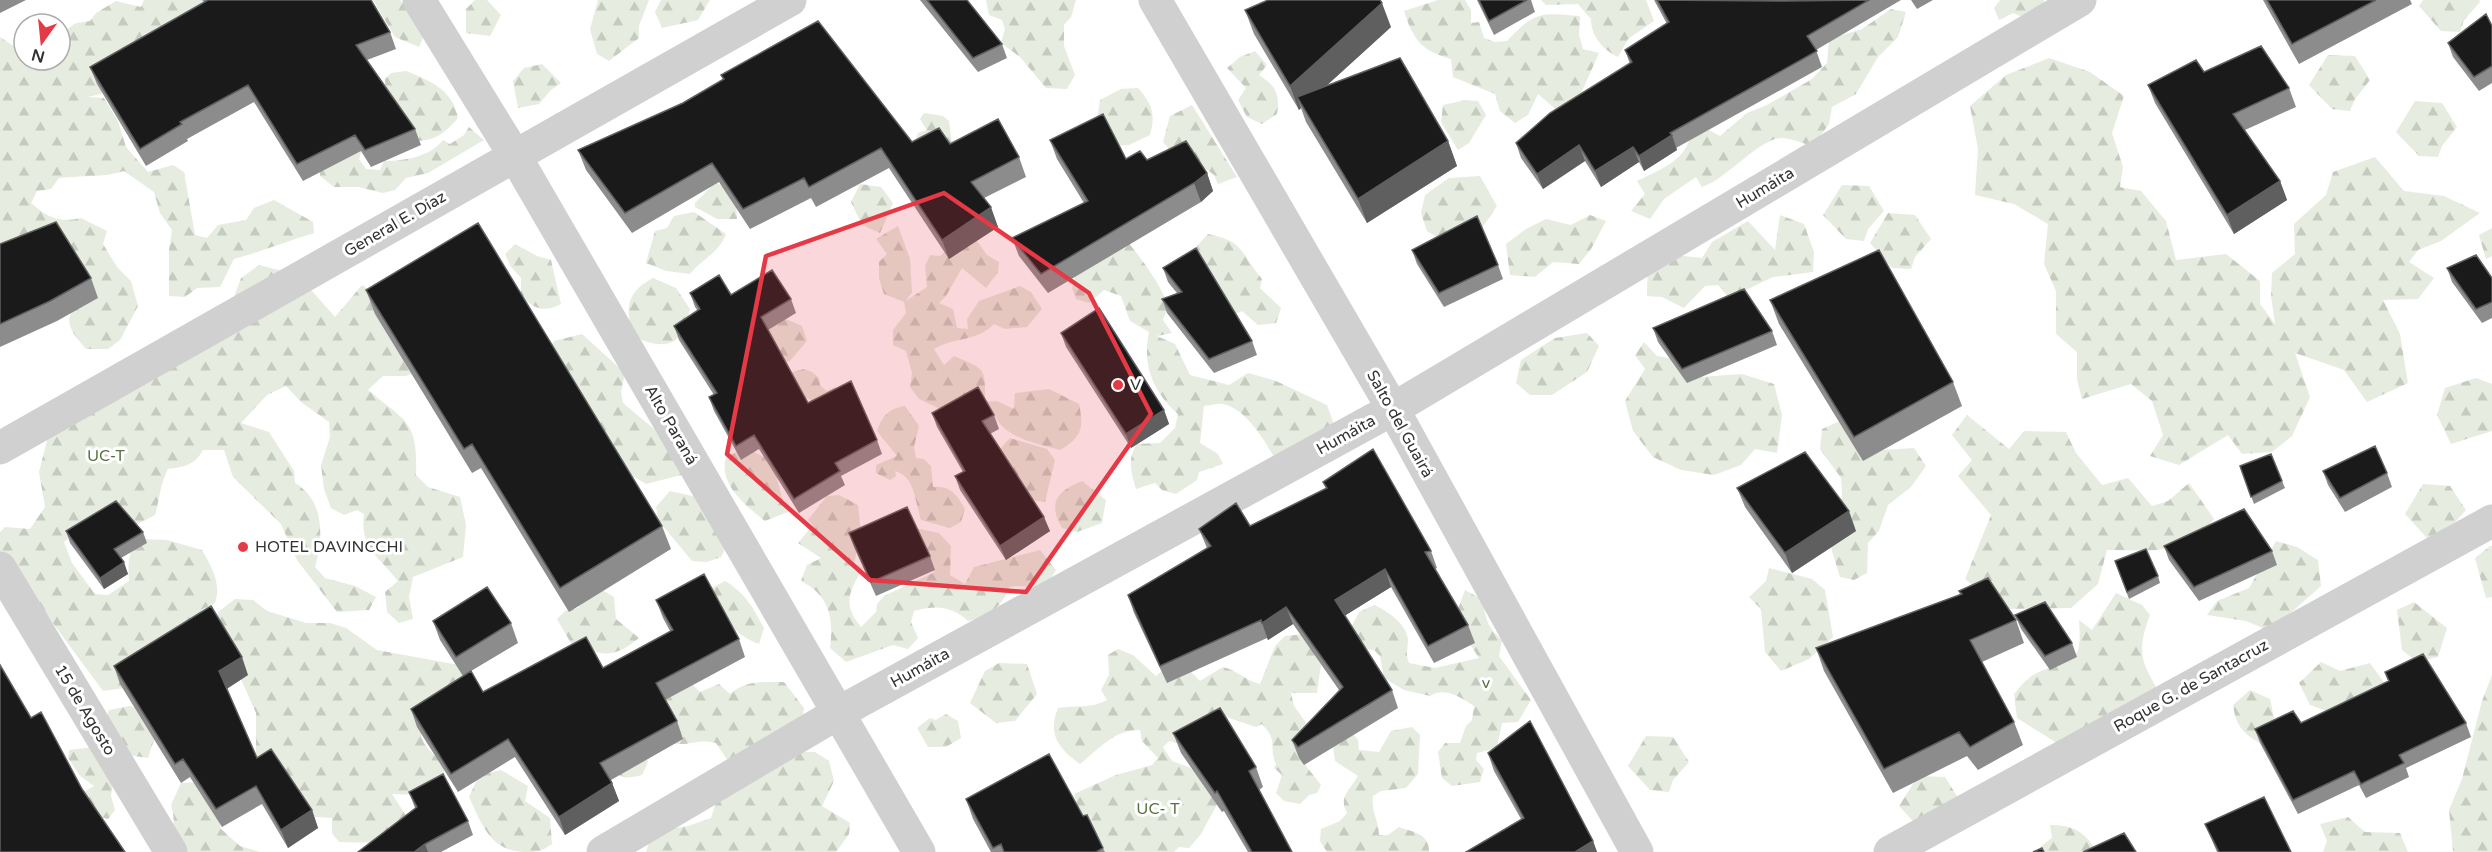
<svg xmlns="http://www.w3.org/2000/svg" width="2492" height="852" font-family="'Varela Round',sans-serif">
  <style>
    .forest { fill: url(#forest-firs) }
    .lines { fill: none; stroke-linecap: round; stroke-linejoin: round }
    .minor { stroke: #d0d0d0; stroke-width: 33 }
    .wall { fill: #8c8c8c }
    .shaded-wall { fill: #5f5f5f }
    .building { fill: #1a1a1a; stroke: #5f5f5f; stroke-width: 1.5 }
    .marked { fill: #e63946; fill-opacity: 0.2; stroke: #e63946; stroke-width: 4.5; stroke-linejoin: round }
    .poi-dot { fill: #e63946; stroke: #fff; stroke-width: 2 }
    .labels { text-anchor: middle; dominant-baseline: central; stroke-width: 6; stroke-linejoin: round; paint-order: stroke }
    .street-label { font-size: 16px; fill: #333; stroke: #fff }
    .poi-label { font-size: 16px; fill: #333; stroke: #fff; text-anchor: start }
    .park-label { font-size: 16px; fill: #56703f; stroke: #fff }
  </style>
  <defs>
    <pattern id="forest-firs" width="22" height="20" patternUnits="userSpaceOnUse" patternTransform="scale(1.5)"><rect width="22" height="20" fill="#e6ecdf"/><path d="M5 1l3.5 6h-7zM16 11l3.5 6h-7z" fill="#c6cbc0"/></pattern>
  </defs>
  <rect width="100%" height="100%" fill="#fff"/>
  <!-- forest -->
  <path class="forest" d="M144,0H202L208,8L110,84L101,94L87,97L104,98L118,121L126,147L148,172L173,165L184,172L195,235L207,238L218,225L246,220L254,208L274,200L313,222L314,233C287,241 261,252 234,259L220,287L197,288L185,297L169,296V250L172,230L160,213L154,192L124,171C102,178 82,175 59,178L51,189L37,191L31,203C49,218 58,223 81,218L107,231L103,244L117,267L131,281L138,306L120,340L108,349H86C61,320 66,318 87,289L6,259L0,243V37L24,53V60H60V34L76,23L90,21L96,13L116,1L141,7Z
    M373,0H400L426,31L419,47L395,37Z
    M475,0H487L501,15L490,36L466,33V9Z
    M598,0H649L639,26V38L609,61L597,54L590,29Z
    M661,0H710L698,20L662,28L655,12Z
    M986,0H1076L1071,17L1064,25V46L1075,75L1067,89L1046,88L1020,57L1001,43L1005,29L1002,20L989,15Z
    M1438,0H1465L1471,10V23L1479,22L1484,38L1495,42L1507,41C1536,10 1541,13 1580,16L1579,35L1583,49L1599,53L1578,100L1559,112L1538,94L1528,115L1515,123L1500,111L1495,94L1453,77L1451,59C1422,51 1413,40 1404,11Z
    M1541,0H1646L1654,21L1628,39L1618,57C1603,50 1591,36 1591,19L1578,4L1546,5Z
    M2000,0H2044L2042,11L2025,18L2013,13L1999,20L1994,8Z
    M2423,0H2479L2480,2L2464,20L2460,32L2441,31L2419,6Z
    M1891,9L1906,12L1898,37L1878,57L1856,94L1832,107L1829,124L1813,146C1804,144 1791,138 1781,138C1759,139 1727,179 1702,187L1696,177L1664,199L1650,219L1631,211L1645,194L1637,181C1659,170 1684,162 1690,137L1707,129L1720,136L1747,113L1767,105L1812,79L1827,63L1829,39L1862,29Z
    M1255,51L1267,65L1259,75C1276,86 1280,94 1277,114L1262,124L1247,117L1238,100L1246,88L1227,68L1240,57Z
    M2328,55L2355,56L2370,80L2355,99L2350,111L2332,109L2309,85Z
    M2049,58L2090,72L2124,96L2112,133L2123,167L2120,187L2141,191L2166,221L2176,260L2226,254L2260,281V304L2275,324L2271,296L2272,273L2295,254L2294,224L2326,195L2333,172L2375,157L2404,191L2444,196L2480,213L2441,241L2418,250L2409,262L2434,278L2418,299L2383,300L2400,334L2408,383L2367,402L2344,370L2295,353L2310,397L2292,436L2272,452L2242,454L2228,435L2179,465L2150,456L2163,435L2152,401L2131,384L2082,399L2077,380V352L2056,334V291L2044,264L2048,224L2014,204L1975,195L1978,149L1970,106L2006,75Z
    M542,64L561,83L551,90L539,104L518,108L513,81L524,68Z
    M406,71C431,81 453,90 458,118C441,137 433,142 407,141L386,95L385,79L391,73Z
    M1138,88C1152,104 1156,114 1150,135L1129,145L1113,146L1096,126L1100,100L1121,89Z
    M1465,100L1478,101L1486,115L1469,143L1458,150L1441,122L1443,105Z
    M2415,101L2442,103L2457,127L2442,146L2438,157L2419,156L2396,132Z
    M1192,105L1237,177L1218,184L1214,175L1193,159L1176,157L1163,142L1170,116Z
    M924,113L943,116L949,121L952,144L941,154L915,142L918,133L927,130L920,119Z
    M469,127L484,140L428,173L406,178L395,190L383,193L359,187H334L320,176V167L365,140L359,159L366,169L380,170L384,161C404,161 430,157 443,140L450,144L464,135Z
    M1480,176L1497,206L1479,232L1447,243L1427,231L1421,213L1425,195L1449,178Z
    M716,182L736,196L737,219H717L695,207V203Z
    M860,184L881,187L893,203L880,233L862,225L851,202Z
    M1842,185L1869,186L1884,211L1868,229L1864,241L1846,239L1823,215Z
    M694,212L726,234C719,253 702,259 690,274L666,271L646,263L655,231L667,228L674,216Z
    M1888,213L1915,215L1931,239L1915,257L1911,269L1892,268L1870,243Z
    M1590,215L1606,221L1591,249L1579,264L1553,262L1535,277L1510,275L1506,244L1526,229L1546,219L1571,225Z
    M1780,215L1804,224L1814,252L1813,272L1773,277L1729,298L1718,285L1705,286L1684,308L1662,297L1647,296L1648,252L1702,258L1712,242L1748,221L1775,250Z
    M898,226L910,259L912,292L906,301L927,287L925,266L930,255L940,256L959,240L977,241L987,255L999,262L998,272L986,288L962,268L946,296L939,303L953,309L957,328L968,329L967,319L979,301L1020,286L1031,292L1042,309L1027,327L1005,329L994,324C975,343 956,336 934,349L944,365L954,356C987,370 985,368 985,402L997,401L1014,409L1015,393L1049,389L1079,404C1084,428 1082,437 1060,450C1038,444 1005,438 995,416L965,409L953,415L919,399L910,387L912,373L906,351L893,345V330L906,313L904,302L884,294L879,278V262L887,254L876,239Z
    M2492,228V256L2486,259L2479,235Z
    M1208,234C1246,242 1239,252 1262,279L1260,288L1281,308L1276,323L1258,325L1242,311L1233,315L1195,261L1197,246Z
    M1123,237C1133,246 1168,294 1167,306C1167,310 1165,315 1163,320L1172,333L1157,336L1175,344L1190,375L1229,385L1248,373L1276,381L1327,405L1339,439L1282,470C1268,448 1250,410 1223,404C1218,403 1210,406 1204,406L1200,443L1218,454L1223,464L1199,472L1197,480L1176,494L1162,490L1155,483L1136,489C1131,472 1127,459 1137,444L1160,443L1175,428L1178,414C1153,392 1142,365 1149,332L1130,321L1121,296L1104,290L1089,303L1076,299L1072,288L1075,277L1097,264L1099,245Z
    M515,244L537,256L551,260L561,304C543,313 535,309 521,296V278L511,267L505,254Z
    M259,265L298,275L335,317L362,285L377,296L420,370L406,376H383L368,390C406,422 418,420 416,475L428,487L460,497L466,525L463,557L413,577L409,597L413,619L399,623L387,612L385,592L398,581C379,556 360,549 364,514L357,510L344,515L331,508L324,489L321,465L330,437L329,422L301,402L286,386L267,395L241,423L269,432L294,471L295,483C324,500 324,537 315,567L325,578L355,586L376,597L369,610L337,612L297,560L281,524L233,477L224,450H203C195,465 184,467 168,469C160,484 160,498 155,515L136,525L74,534L64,542L72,563L95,594L108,595L129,581C128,564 127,552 140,539L167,540L202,550C211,566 222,584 215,603L201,610L199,622L140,686L103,691L21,580L0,568V532L5,527L30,529L45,507L39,472L49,433L230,308L241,278Z
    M653,278L676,288L690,309C683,346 667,351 634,337C625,310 625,293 653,278Z
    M786,319L802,326L807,341L789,362L772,358L763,345L769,325Z
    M1587,333L1599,346L1587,372L1552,395H1530L1516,383L1521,360L1555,338Z
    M582,334L625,373L621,392L623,403L654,429L685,474L646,484L626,472L597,443L593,411L582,399L531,375L554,341Z
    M1644,342L1657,356L1685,361L1701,377L1742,374L1774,384L1782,415L1777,453L1755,449L1741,465L1714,475L1681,470L1653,457L1633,431L1625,401L1645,369L1635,355Z
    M804,369L812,372L819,378L820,385L826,391L835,387L843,393L829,400L819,396L814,402L800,394L792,372Z
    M2476,378L2492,384V431L2451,444L2437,415L2445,388Z
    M905,406L919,426L914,447L916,458L924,459L931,466L933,487C949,485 957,494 965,509L961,522L950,528L921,520C915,502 915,476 895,471L896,476L890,480L876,473V465L897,456L877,431C883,415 888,409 905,406Z
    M1967,415L2009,449L2024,431L2066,432L2076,453L2102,485L2128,478L2152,506L2168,501L2189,483L2214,519C2179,557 2154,550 2107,550L2098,584L2071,608L2002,609L1965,579L1991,515L1958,476L1972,460L1952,435Z
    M1838,422H1857L1883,450L1914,448L1926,466L1911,487L1888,505L1879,531L1868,543L1867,573L1854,580L1840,577L1829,541L1837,525L1842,495L1841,478L1820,449L1822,429Z
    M1010,438L1047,449L1055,460L1045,502L1029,500L1000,469V449Z
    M746,448L772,461L783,501L790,511L765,521C746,506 718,484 726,457Z
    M1082,481L1106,500L1102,523L1077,532L1062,528C1047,502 1058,491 1082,481Z
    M2423,484L2450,486L2466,510L2450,528L2427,538L2405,514Z
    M670,491L710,500L727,545L721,557L707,562L692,561L659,521L656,507Z
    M839,495L858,505L861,533L854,563L863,568C849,592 842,604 861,627L876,612L877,604L884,596L935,572L921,559L910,527L939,533L951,546L950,575L965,584L974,567L1040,550L1056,570L1046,586C1033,589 1021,584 1009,587C1003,607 987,617 968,621C952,606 935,605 914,611L911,622L918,638L908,649L893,645L846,662L830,648C834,618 829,595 801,581L807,565L821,558L798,543L813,525L808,520L827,496Z
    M2276,541L2297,547L2318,560L2321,586L2270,631L2246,621L2207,615L2217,601L2249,588Z
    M2490,546H2492V597L2486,598L2475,558Z
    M1769,568L1812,579L1825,590L1833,637L1809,659L1781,671L1765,652L1761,609L1749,597L1766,581Z
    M725,581C745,593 753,607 764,628L759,644C731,634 722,614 708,590Z
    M592,584L614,597L616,619L639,638C612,660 603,655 572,645L557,619L565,611L578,608Z
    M1465,590L1483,600C1485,619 1488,628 1502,640L1499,656L1531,700L1518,722L1502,723L1497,748L1477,753L1476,760L1484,769L1480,782L1452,786L1442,778L1438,752L1445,743H1460L1466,726L1472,720L1474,706C1462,698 1444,686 1430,696L1404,690L1384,678L1380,656L1374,650L1361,649L1347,636L1359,612L1374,605C1386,610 1406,623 1408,639C1408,648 1405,653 1409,663L1435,668L1479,658L1454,620Z
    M2116,593L2142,605L2150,615C2136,653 2141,662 2161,695L2057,743L2017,718L2014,694C2020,687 2027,678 2035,674C2070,656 2083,670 2079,620L2092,630Z
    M235,599L253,600L267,611L306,623H330L346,628L377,650L459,665L477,689L458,716L421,734C426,756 443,752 446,781L415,795L392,794L414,828L380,843L339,842L332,833V818L303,816L230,756L256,752V713L217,625L218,612Z
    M2414,602L2447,628L2438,657L2417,662L2402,650L2397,610Z
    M1304,634L1322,658L1317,693H1291L1294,706L1307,724L1350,730L1358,740L1359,750L1379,752L1391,731L1412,727L1420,735L1418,774L1406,788L1381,791L1373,796C1370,810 1379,820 1379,835H1388L1399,827C1413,832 1430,834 1429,852H1327L1320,841L1321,829L1340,821L1347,813C1338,797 1350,790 1358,776L1335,761L1333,746L1299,757L1321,785L1317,793L1309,795L1300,804L1284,801L1276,793L1282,775L1274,768L1276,764C1268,745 1279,742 1262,724L1256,727L1229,718L1217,710L1186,745L1169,741L1163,747L1172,761L1191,768L1220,799L1201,834L1189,848L1179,847L1174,852H1073L1077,804L1074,794L1116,775L1152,765L1158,758L1142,741L1140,730C1113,730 1099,749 1080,764C1059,749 1047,734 1058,708C1077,705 1090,709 1107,700L1101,690L1109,675L1108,655L1118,649L1133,655L1156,676L1165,668L1188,669L1200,681L1223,667C1237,670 1246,681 1260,684L1275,646L1285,636Z
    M2321,662L2340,671L2370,663L2396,699L2332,713L2310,705L2299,683Z
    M999,663L1027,664L1037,694L1015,721L996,723L970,703L985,671Z
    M2492,675V852H2453L2449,810L2462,779L2482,701Z
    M653,680H688L700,692L719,684L730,694C746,680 764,682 784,682L804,708L800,735L730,764L716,743C695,738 691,747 670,743Z
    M2250,690L2270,699L2276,727L2260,743C2242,733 2236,725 2233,705Z
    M130,706L154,715L155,737L148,758L122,754L102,729L109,710Z
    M946,714L958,721L961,738L946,747H928L917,728L930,718L936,720Z
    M1646,736L1673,737L1689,762L1673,780L1669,792L1650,790L1628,766Z
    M103,746L115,767L111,796L115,810L108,819L88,814L80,794L94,786L80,776L68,758L69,750Z
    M644,751L648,762L642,775C625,779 620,780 610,765Z
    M783,752H815L829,761L834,781L822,806L850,823L849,834L836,852H646L652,832L688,826L711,818L719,792Z
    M501,770L528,786L525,801L550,818L552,844C542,851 538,852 526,852C491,852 482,825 469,797L479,775Z
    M1918,776L1945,777L1960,801L1921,830L1899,806Z
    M200,782L218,813L221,829L240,846L260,852H176C170,835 177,822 171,805L181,783Z
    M2348,817L2365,832L2400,833L2408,852H2323L2327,841L2320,824Z
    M2050,825C2074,825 2085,832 2097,852H2040V847L2052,838Z"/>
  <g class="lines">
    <!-- minor -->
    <path class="minor" d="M419,0L515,156L919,852
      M1155,0L1393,409L1637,852
      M0,448L790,0
      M0,568L171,852
      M603,852L838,713L1393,409L2080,0
      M1890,852L2492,521"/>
  </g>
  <!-- wall -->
  <path class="wall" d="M0,0H26L0,13Z
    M202,0H371L390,32L396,49L367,60L415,129L421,145L371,167L361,151L303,181L254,102L187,139L188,141L146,166L97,84L90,67L204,2Z
    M920,0H967L1002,44L1007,58L978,72Z
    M1477,0H1531L1535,12L1494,35Z
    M1654,0H1901L1816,50L1822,67L1676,148L1677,150L1644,171L1639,162L1601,187L1585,161L1543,189L1521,158L1516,143L1630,64L1625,50L1667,24Z
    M1911,0H1933L1917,9Z
    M2263,0H2410L2412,4L2299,64Z
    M1245,10L1391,27L1325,87L1448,141L1457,166L1367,223L1306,122L1301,108L1299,110L1254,34Z
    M2492,26V83L2479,91L2453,57L2448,43Z
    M2204,72L2289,88L2296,107L2245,130L2280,181L2287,200L2234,234L2155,103L2148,85Z
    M721,75L912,142L950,144L1019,157L1026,177L984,198L998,227L949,259L889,168L816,207L811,198L750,229L719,182L632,233L586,170L578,150L683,103L723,80Z
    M1050,140L1126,159L1147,160L1207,173L1213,191L1201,202L1048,293L1019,256L1012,238L1084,203L1057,159Z
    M0,244L91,278L98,298L57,321L0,347Z
    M1412,250L1498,265L1503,279L1444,307L1417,264Z
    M1163,268L1252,341L1257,355L1214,373L1167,313L1162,299L1177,293L1168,282Z
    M2447,268L2492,278V318L2482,323L2452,282Z
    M366,290L662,526L671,549L569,612L481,468L472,473L375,314Z
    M690,293L791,299L796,313L768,330L808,403L877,440L882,454L841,476L845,485L799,513L759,449L741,460L714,411L709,397L714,395L679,340L674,326L698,311L695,307Z
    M1770,300L1953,382L1962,406L1863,461L1779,324Z
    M1653,328L1772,331L1777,345L1687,383L1658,342Z
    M1061,333L1164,410L1169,424L1131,448L1066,347Z
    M932,413L994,415L999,429L990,434L1050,531L1006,560L960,490L955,476L963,472L937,427Z
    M2240,466L2282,481L2285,488L2254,504Z
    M2323,471L2387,473L2392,487L2345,512L2328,485Z
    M1323,482L1431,551L1437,568L1435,569L1468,625L1475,643L1434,663L1391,587L1344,616L1392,690L1398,708L1304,765L1299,758L1292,740L1339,690L1293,624L1268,640L1267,638L1167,683L1134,613L1128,595L1207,548L1199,529L1250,526L1326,489Z
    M1737,488L1856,531L1792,573L1745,507Z
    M66,531L143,532L147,543L121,558L128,574L104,589L70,543Z
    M849,533L930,556L935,570L876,596L854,547Z
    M2164,546L2272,551L2277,565L2199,601L2169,560Z
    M2115,561L2158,576L2160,583L2129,599Z
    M1959,591L2016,620L2024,643L1982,662L2014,722L2023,745L1978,770L1967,756L1893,793L1824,671L1816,648L1960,595Z
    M656,600L739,639L745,657L665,700L677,721L683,739L611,780L619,801L565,835L515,757L458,792L417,727L411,709L463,676L440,640L433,621L511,623L518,643L471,671L483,692L603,668L670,631L663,618Z
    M2015,615L2072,643L2077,657L2050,670L2021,629Z
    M114,666L248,675L227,689L257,758L312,810L318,828L288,848L262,804L222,827L190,777L181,783L120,684Z
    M2385,672L2466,723L2471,737L2406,768L2409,777L2366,798L2359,785L2298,814L2260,743L2255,729L2301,723L2388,681Z
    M1173,733L1256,767L1263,787L1259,790L1292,852H1248L1224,811L1222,812L1181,753Z
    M1488,753L1593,841L1597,852H1466L1521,819L1494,771Z
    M409,792L468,821L473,835L441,852H358L415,808Z
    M966,799L1083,816L1105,852H991L973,819Z
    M2205,824L2291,852H2217Z"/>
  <!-- shaded-wall -->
  <path class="shaded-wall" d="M1382,3L1391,27L1303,107L1297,97L1301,108L1299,110L1290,86Z
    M1672,135L1677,150L1644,171L1639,156Z
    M1448,141L1457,166L1367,223L1358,199Z
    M1579,145L1585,161L1543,189L1537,174Z
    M1633,147L1639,162L1601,187L1595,171Z
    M1207,173L1213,191L1201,202L1194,183Z
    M2280,181L2287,200L2234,234L2227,215Z
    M991,207L998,227L949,259L942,240Z
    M1164,410L1169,424L1131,448L1126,434Z
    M1849,511L1856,531L1792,573L1785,553Z
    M1044,517L1050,531L1006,560L1000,546Z
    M124,562L128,574L104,589L100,578Z
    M1385,569L1391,587L1341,618L1335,600Z
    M1286,607L1293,624L1268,640L1262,623Z
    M242,657L248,675L226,689L219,671Z
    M612,783L619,801L565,835L559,817Z
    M312,810L318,828L288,848L281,830Z
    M1593,841L1597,852H1575Z
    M425,844L428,852H414Z"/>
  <!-- building -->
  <path class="building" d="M208,0H371L390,32L356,45L415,129L365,150L355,135L297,164L248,85L180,122L182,124L140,149L90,67Z
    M927,0H967L1002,44L973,58Z
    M1268,0H1380L1382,3L1290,86L1245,10Z
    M1479,0H1527L1489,21Z
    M1657,0L1785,1L1869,0L1807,36L1817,51L1670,133L1672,135L1639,156L1633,147L1595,171L1579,145L1537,174L1516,143L1550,113L1632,62L1625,50L1669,22Z
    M2267,0H2376L2292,44Z
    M2486,14L2492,26V66L2474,77L2448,43Z
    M818,21L912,142L939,128L950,144L998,119L1019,157L971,182L991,207L942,240L881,148L809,187L804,178L743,209L712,163L625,213L578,150L683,103L724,79L721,75Z
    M2261,46L2289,88L2233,114L2280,181L2227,215L2148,85L2196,60L2204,72Z
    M1400,58L1448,141L1358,199L1297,97Z
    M1103,114L1126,159L1140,151L1147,160L1186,141L1207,173L1194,183L1041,274L1012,238L1088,201L1050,140Z
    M1477,216L1498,265L1439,293L1412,250Z
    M56,222L91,278L50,301L0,324V244Z
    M478,223L662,526L560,588L472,444L464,449L366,290Z
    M1196,248L1252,341L1209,359L1162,299L1182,292L1163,268Z
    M1879,250L1953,382L1854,437L1770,300Z
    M2476,255L2492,278V302L2476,309L2447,268Z
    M772,270L791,299L761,317L808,403L851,381L877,440L835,463L840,471L794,499L754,435L736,446L709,397L717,393L674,326L700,309L690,293L719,275L731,295Z
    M1744,289L1772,331L1682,369L1653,328Z
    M1099,308L1164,410L1126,434L1061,333Z
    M978,387L994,415L982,421L1044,517L1000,546L955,476L965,471L932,413Z
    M2375,446L2387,473L2340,498L2323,471Z
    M1373,449L1431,551L1425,552L1468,625L1428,646L1385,569L1335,600L1392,690L1298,747L1292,740L1343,687L1286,607L1262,623L1261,620L1160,666L1128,595L1211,546L1199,529L1236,503L1250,526L1327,488L1323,482Z
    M1805,452L1849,511L1785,553L1737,488Z
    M2271,454L2282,481L2251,497L2240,466Z
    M116,501L143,532L114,549L124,562L100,578L66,531Z
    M907,507L930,556L871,582L849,533Z
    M2244,509L2272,551L2194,587L2164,546Z
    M2146,549L2158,576L2127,592L2115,561Z
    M704,574L739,639L656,683L677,721L600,763L612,783L559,817L508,739L451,774L411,709L471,671L483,692L586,637L603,668L673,630L656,600Z
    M1988,578L2016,620L1970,640L2014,722L1970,747L1959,732L1884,769L1816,648L1962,594L1959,591Z
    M487,587L511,623L456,657L433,621Z
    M2045,602L2072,643L2045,656L2015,615Z
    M211,606L242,657L219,671L257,758L271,749L312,810L281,830L256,786L216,809L183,759L175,764L114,666Z
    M2423,654L2466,723L2399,755L2404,763L2361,784L2354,771L2293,800L2255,729L2293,711L2301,723L2389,681L2385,672Z
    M0,665L31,718L41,712L82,789L125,852H0Z
    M1220,708L1256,767L1249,771L1292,852H1252L1217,791L1215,793L1173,733Z
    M1530,721L1593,841L1575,852H1466L1524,818L1488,753Z
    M1049,754L1083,816L1087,815L1103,848L1096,852H1004L1001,844L993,848L966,799Z
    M443,774L468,821L425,844L414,852H358L417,807L409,792Z
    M2264,797L2291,852H2219L2205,824Z
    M2124,833L2136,852H2083Z
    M2042,848L2044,852H2033Z"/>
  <!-- marked area -->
  <path class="marked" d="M944,193L1089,293L1151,414L1026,592L870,580L727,454L766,256Z"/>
  <!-- markers -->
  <g class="poi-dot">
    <circle cx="1118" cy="385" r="6"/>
    <circle cx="243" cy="547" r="6"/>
  </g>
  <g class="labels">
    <!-- street labels -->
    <g class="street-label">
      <text transform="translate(1765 188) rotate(-31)">Humáita</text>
      <text transform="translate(395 224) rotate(-30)">General E. Díaz</text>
      <text transform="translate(1400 424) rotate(61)">Salto del Guairá</text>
      <text transform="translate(671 425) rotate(60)">Alto Paraná</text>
      <text transform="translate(1346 435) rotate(-29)">Humáita</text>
      <text transform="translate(920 668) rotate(-29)">Humáita</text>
      <text transform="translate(2191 686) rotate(-29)">Roque G. de Santacruz</text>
      <text transform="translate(85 710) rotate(59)">15 de Agosto</text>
    </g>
    <!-- poi labels -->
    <g class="poi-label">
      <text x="1130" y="385">V</text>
      <text x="255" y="547">HOTEL DAVINCCHI</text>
    </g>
    <!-- park labels -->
    <g class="park-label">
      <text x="106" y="456">UC-T</text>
      <text x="1486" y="683">v</text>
      <text x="1158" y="809">UC- T</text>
    </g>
  </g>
  <!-- north arrow -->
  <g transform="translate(42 42) rotate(195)"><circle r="28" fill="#ffffff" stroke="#adadad" stroke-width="1.5"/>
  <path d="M0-4.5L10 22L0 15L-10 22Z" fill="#e63946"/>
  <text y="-9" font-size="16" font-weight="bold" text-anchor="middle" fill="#333333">N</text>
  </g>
</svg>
